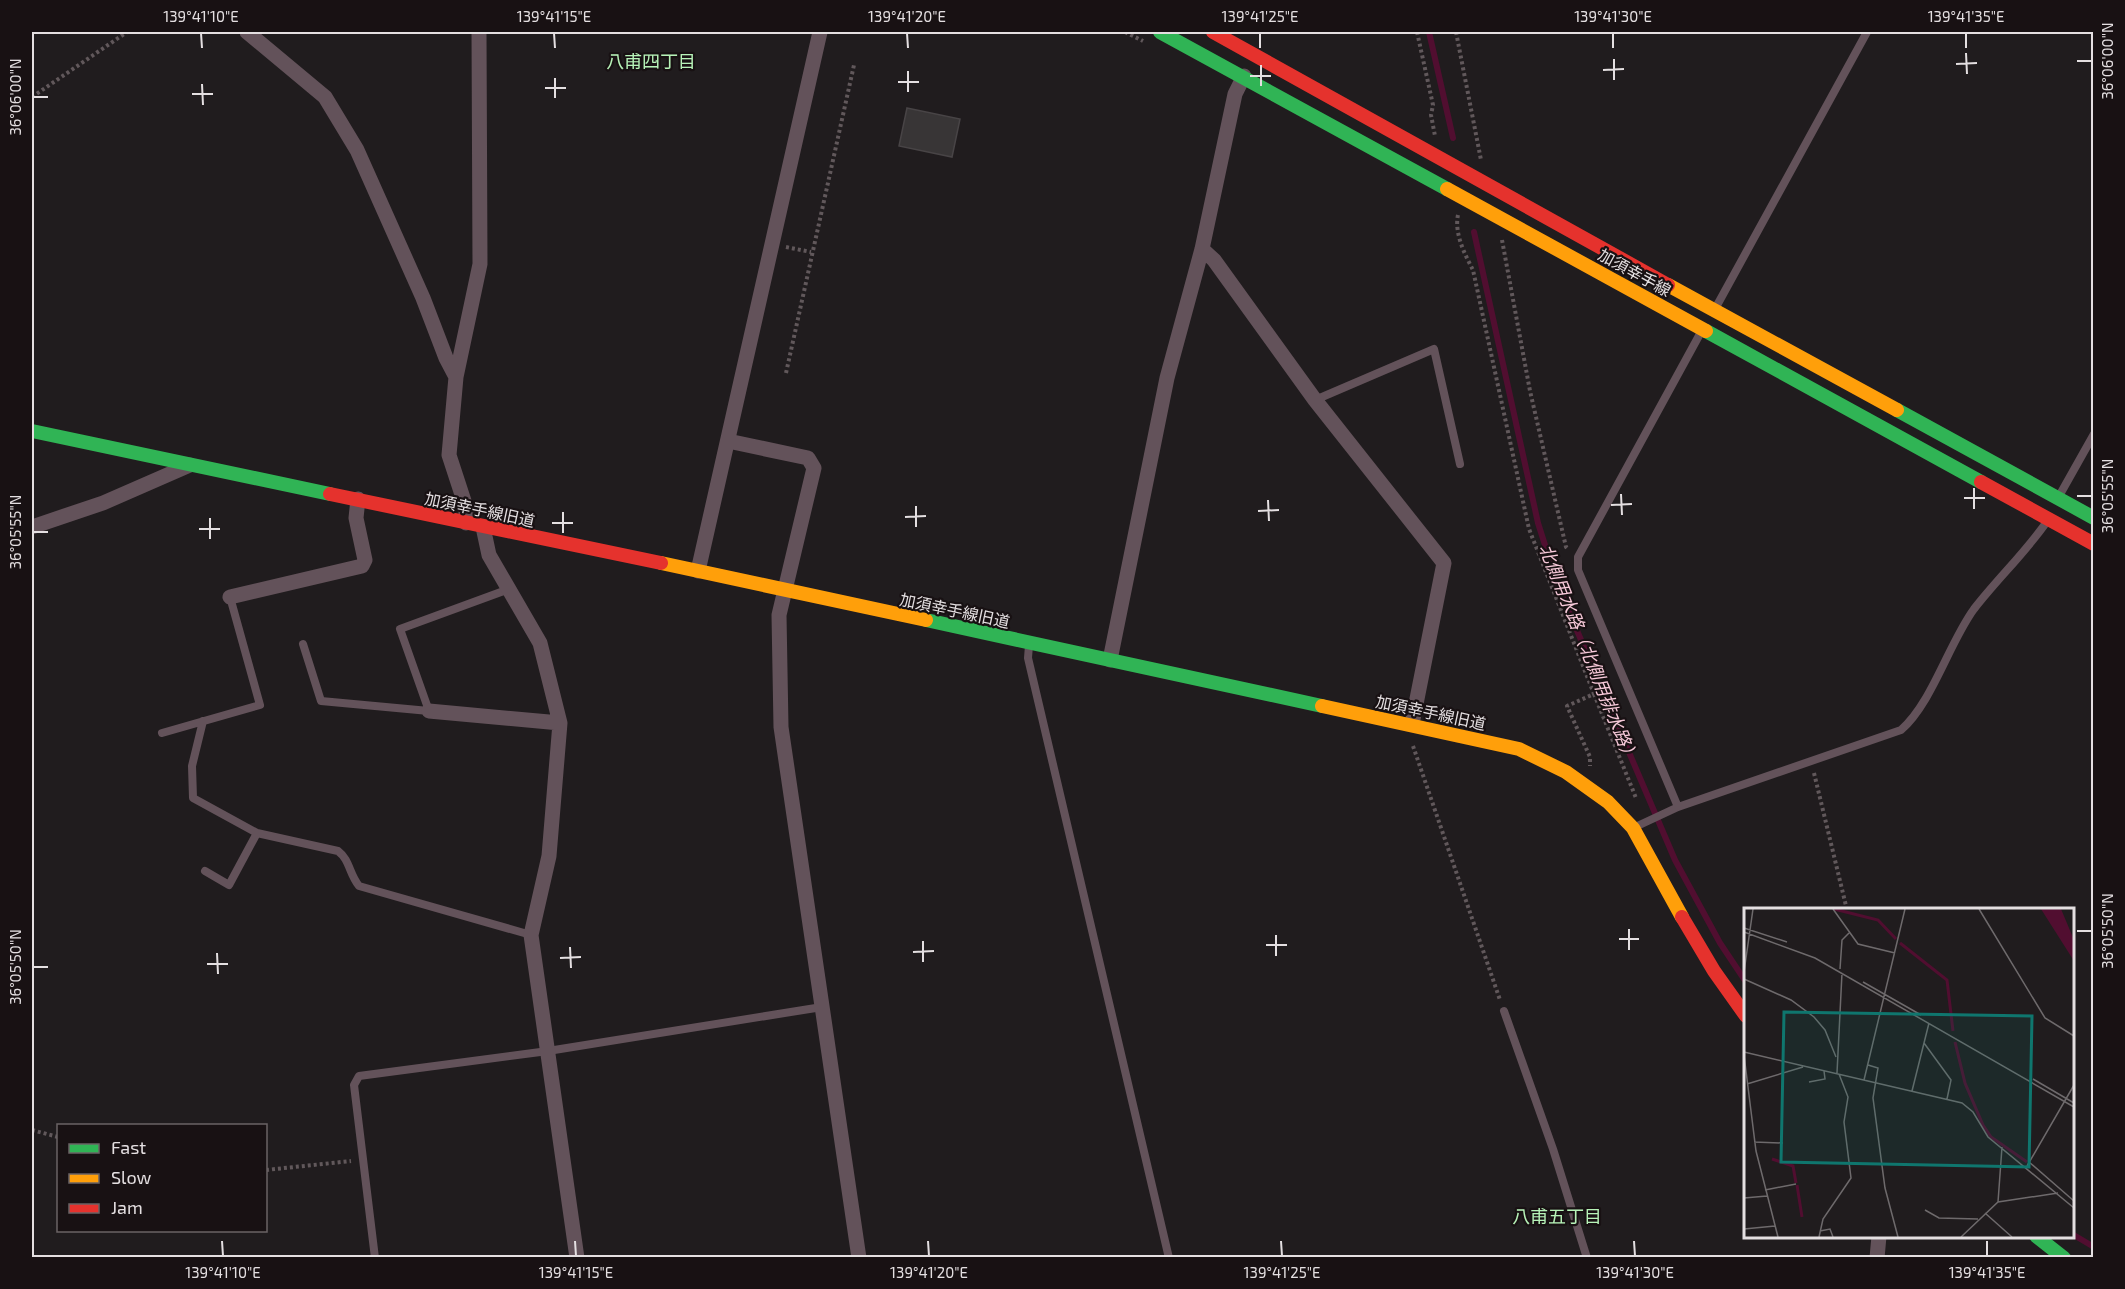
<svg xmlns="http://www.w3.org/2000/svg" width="2125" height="1289" font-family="'Exo 2','Noto Sans JP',sans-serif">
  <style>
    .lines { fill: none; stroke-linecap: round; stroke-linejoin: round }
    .stream { stroke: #510e30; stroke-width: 6 }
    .building { fill: #383536; stroke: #484446; stroke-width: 1.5 }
    .path { stroke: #61585b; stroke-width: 4; stroke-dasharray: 3 3; stroke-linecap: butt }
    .lane { stroke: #63525a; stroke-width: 8 }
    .street { stroke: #63525a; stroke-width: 15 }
    .fast { stroke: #30b455; stroke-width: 14 }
    .slow { stroke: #ff9f0a; stroke-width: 14 }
    .jam { stroke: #e5322d; stroke-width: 14 }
    .ticks { fill: none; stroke: #e4dfe1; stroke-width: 2 }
    .labels { text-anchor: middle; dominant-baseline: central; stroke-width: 4.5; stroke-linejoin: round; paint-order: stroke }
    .street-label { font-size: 16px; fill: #e4dfe1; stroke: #181113 }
    .neighbourhood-label { font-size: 18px; fill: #b7f3b8; stroke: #181113 }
    .water-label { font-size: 18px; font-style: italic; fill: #f7c9d9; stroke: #181113 }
    .inset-river { fill: none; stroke: #510e30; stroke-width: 3 }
    .inset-road { fill: none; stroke: #6e6a6c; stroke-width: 1.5 }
    .view { fill: #0f766e; fill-opacity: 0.15; stroke: #0f766e; stroke-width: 3 }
    .inset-edge { fill: none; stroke: #e4dfe1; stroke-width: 3 }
    .neatline { fill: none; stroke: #e4dfe1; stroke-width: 2 }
    .ticks-label { font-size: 15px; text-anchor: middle; fill: #e4dfe1 }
  </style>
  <rect width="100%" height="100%" fill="#201c1e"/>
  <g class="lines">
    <!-- stream -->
    <path class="stream" d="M1429,32L1453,138
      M1474,232L1538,523L1558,586L1675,860L1720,943L1746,982
      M2072,1234L2094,1247"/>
  </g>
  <!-- building -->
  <path class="building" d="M907,108L960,119L952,157L899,146Z"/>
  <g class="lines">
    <!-- path -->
    <path class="path" d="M1125,32L1143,41
      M1417,32L1433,105L1431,115L1435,136
      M1456,32L1481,160
      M32,97L127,32
      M1458,215C1454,233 1465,255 1473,270L1529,529L1594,694L1567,706L1590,757V766
      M1502,240L1530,391L1566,547L1568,549
      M786,247L811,252
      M786,373L854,65
      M1594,694L1636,798
      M1413,746L1500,1000
      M1814,773L1847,910
      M32,1130L58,1137
      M266,1170L351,1161"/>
    <!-- lane -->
    <path class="lane" d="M1715,309L1867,32
      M1315,400L1434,349L1460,464
      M2058,498L2094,434
      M303,644L321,701L429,711L400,629L509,589
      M1029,645L1028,658L1169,1258
      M203,721L192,766L193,798L257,833L338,851C350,860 349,874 359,886L531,935
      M162,733L260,705L230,597
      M1678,807L1578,570V557L1701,332
      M1633,828L1678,807L1901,730C1932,703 1949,643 1974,609C1998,578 2026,552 2048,520
      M205,871L229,885L257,833
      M1504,1011L1553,1149L1587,1258
      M375,1258L354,1085L359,1076L548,1051L822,1007"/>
    <!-- street -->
    <path class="street" d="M247,32L325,97L357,150L423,298L446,358L456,377
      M1202,249L1214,260L1315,400L1444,563L1412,724
      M728,441L808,458L814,468L779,615L781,727L859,1258
      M466,523V507L449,455L456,377L480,264L479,32
      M32,527L103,503L190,465
      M483,527L489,555L540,643L560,723L549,856L531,935L577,1258
      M698,571L820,32
      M230,597L362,566L365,560L356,518L358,499
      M1110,660L1167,378L1202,249L1235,94L1244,76
      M429,711L560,723
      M1877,1258L1879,1236"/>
    <!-- fast -->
    <path class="fast" d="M1160,32L1447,189
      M1706,331L1981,482
      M1897,410L2094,518
      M32,431L330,494
      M926,620L1322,706
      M2036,1236L2064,1258"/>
    <!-- slow -->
    <path class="slow" d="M1447,189L1706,331
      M1668,285L1897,410
      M661,563L926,620
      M1322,706L1519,749L1566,772L1608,802L1633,828L1682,917"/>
    <!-- jam -->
    <path class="jam" d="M1213,32L1668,285
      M1981,482L2094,544
      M330,494L661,563
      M1682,917L1714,971L1746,1016"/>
  </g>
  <!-- ticks -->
  <path class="ticks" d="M201,33L202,48M554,33L555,48M907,33L908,48M1260,33V48M1613,33V48M1966,33V48M1966,53L1967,74M1614,59V80M2077,61H2092M1956,64L1977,63M1261,65V86M1603,70L1624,69M908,71V92M1250,76H1271M555,78V98M898,82H919M202,84L203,105M545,88H566M192,94H213M33,97H48M1974,488V509M1621,494L1622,515M2077,496H2092M1964,498H1985M1268,500L1269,521M1611,505L1632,504M916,506V527M1258,511L1279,510M563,512V533M905,517L926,516M210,518V539M552,523H573M199,529H220M33,532H48M1629,929V950M2077,931H2092M1276,935V956M1619,939H1639M923,941V962M1266,945H1287M570,947L571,968M913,952L934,951M217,953L218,974M560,958L581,957M207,964H228M33,967H48M222,1241L223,1256M575,1241L576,1256M928,1241L929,1256M1281,1241L1282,1256M1634,1241L1635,1256M1987,1241V1256"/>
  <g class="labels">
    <!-- street labels -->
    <g class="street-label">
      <text transform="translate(1635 272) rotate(29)">加須幸手線</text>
      <text transform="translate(480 509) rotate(12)">加須幸手線旧道</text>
      <text transform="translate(955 610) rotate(12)">加須幸手線旧道</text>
      <text transform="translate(1431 712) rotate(12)">加須幸手線旧道</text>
    </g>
    <!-- neighbourhood labels -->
    <g class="neighbourhood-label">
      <text x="651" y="61">八甫四丁目</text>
      <text x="1557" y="1216">八甫五丁目</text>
    </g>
    <!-- water labels -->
    <g class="water-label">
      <text transform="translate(1589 653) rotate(68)">北側用水路（北側用排水路）</text>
    </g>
  </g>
  <!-- overview -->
  <g transform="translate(1744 908)">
    <rect width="330" height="330" fill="#201c1e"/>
    <path d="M297,1H317L330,32V53Z" fill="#510e30"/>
    <path class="inset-river" d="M90,1L134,12L152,31M156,35L203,72L209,123M211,134L221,175L239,217L247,229L283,254M28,251L49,258L52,275M53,277L58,309"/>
    <path class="inset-road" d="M89,1L114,36L151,45M235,1L301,110L330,128M0,20L43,34M0,24L71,50L330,199M96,61L98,32L105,25M0,64L9,1M0,71L47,92L70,109L81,122L92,149M119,74L177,107M180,135L207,172L203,191M0,144L218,195L229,204L244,229L330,300M0,147L12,243L34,329M124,157L134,160L129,190L141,280L154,329M93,165L98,65M289,171L330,195M120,172L161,1M65,174L81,171L80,163M3,176L59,159M168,183L185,115M10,234L39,235M285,254L330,293M283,258L330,177M21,282L52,276M0,290L23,288M254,294L258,239M181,302L195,310L234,311M241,305L268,329M0,321L31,318M76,323L86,321L89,329M75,329L79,311L107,270L100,214L104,189L95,166M217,329L254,294L314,285"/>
    <path class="view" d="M40,104L288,108L285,259L37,254Z"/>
    <rect width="330" height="330" class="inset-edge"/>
  </g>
  <!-- border -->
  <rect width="2125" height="1289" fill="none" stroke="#181113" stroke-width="66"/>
  <!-- legend -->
  <rect x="57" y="1124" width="210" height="108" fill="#181113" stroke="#6a6365" stroke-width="1.5"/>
  <rect x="69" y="1144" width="30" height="9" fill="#30b455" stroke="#6a6365" stroke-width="1.5"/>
  <text x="111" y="1154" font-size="18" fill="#e4dfe1">Fast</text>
  <rect x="69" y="1174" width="30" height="9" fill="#ff9f0a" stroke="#6a6365" stroke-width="1.5"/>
  <text x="111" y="1184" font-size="18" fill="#e4dfe1">Slow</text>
  <rect x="69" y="1204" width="30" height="9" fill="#e5322d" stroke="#6a6365" stroke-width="1.5"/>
  <text x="111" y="1214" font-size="18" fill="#e4dfe1">Jam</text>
  <rect x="33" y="33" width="2059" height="1223" class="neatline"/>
  <g class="ticks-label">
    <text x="201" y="22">139°41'10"E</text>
    <text x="554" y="22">139°41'15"E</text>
    <text x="907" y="22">139°41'20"E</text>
    <text x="1260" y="22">139°41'25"E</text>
    <text x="1613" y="22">139°41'30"E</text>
    <text x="1966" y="22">139°41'35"E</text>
    <text transform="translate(2108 61) rotate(-90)" y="5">36°06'00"N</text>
    <text transform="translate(16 97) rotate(-90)" y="5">36°06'00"N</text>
    <text transform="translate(2108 496) rotate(-90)" y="5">36°05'55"N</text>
    <text transform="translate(16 532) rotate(-90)" y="5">36°05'55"N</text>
    <text transform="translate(2108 931) rotate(-90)" y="5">36°05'50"N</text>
    <text transform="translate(16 967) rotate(-90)" y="5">36°05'50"N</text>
    <text x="223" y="1278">139°41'10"E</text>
    <text x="576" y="1278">139°41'15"E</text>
    <text x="929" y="1278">139°41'20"E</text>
    <text x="1282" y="1278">139°41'25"E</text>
    <text x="1635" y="1278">139°41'30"E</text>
    <text x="1987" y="1278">139°41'35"E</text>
  </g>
</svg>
